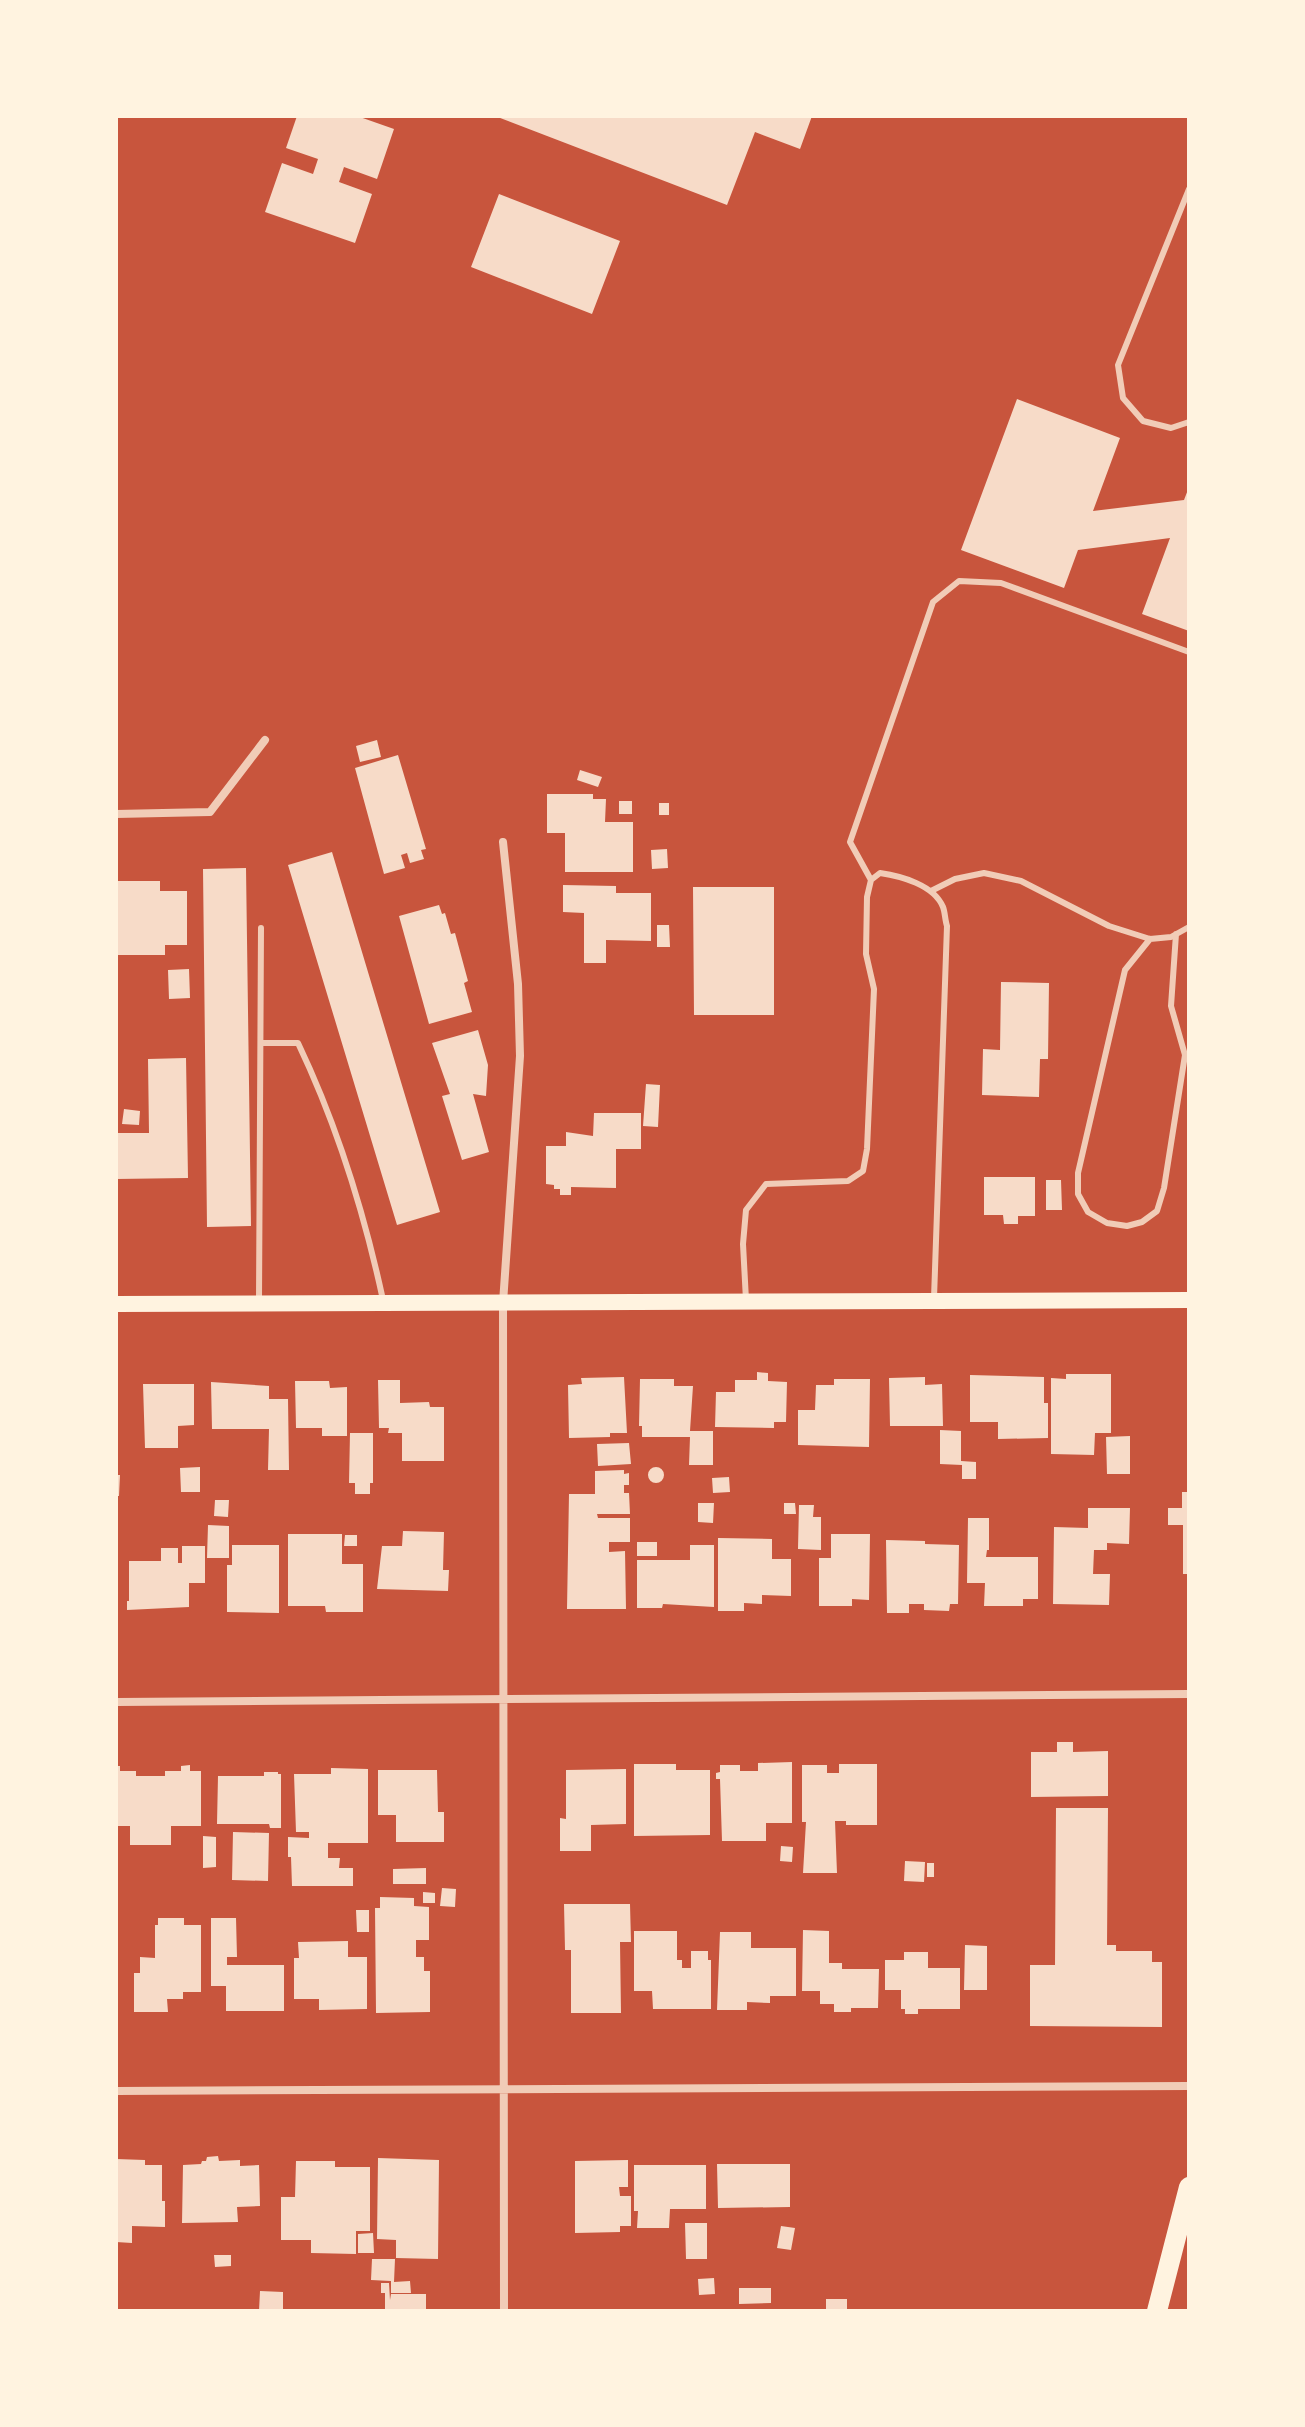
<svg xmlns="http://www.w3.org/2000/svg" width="1305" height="2427" font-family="Merriweather,serif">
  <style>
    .building { fill: #f7dbc8 }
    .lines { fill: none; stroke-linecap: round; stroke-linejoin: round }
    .service { stroke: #f1ccb7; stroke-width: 6 }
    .minor { stroke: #f1ccb7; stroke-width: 8 }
    .secondary { stroke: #fff3e0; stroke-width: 16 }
    .primary { stroke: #fff3e0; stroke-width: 20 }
  </style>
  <rect width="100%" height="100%" fill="#c8553d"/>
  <!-- building -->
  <path class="building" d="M297,116H357L394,129L377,179L344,167L339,182L372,194L355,243L265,212L282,163L313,174L318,159L286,148Z
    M495,116H812L800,149L755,132L727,205Z
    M499,194L620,241L592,314L471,267Z
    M1017,399L1120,438L1093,511L1184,500L1189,487V631L1142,614L1170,538L1078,550L1064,588L961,550Z
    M377,740L381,757L360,762L356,746Z
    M398,755L426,849L421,850L424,859L410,863L407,853L401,855L405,868L384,874L355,768Z
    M580,770L602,777L598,787L577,780Z
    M547,794H593V799H606L605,822H633V872H565V833H547Z
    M619,801H632V814H619Z
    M659,803H669V815H659Z
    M667,849L668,868L652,869L651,850Z
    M332,852L440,1212L397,1225L288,865Z
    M246,868L251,1226L207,1227L203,869Z
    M116,881H160V891H187V945H165V955H116Z
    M563,885L616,886V893H651V941L606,940V963H584V913L563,912Z
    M693,887H774V1015H694Z
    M439,905L442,914L445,913L451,934L455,933L468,981L464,983L472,1012L429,1024L399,916Z
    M657,925H669L670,947H657Z
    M189,969L190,998L169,999L168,970Z
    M1001,982L1049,983L1048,1059H1040L1039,1097L982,1095L983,1049L1000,1050Z
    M478,1030L488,1065L486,1096L473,1094L489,1152L462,1160L442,1096L450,1094L432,1043Z
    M186,1058L188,1178L116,1179V1133H149L148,1059Z
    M646,1084L660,1085L658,1127L643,1126Z
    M124,1109L140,1111L139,1125L122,1124Z
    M594,1113H641V1149H616V1188L571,1187V1195H560V1189H554V1185L546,1184V1146H566V1132L593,1136Z
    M984,1177H1035V1216H1018V1224H1004L1003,1215H984Z
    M1046,1180H1061L1062,1210H1046Z
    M757,1372L768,1373V1381L787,1382L786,1422H774V1428L715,1427L716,1392H735V1380H757Z
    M1066,1374H1111V1433H1095L1094,1455L1051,1454V1378L1066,1379Z
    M970,1375L1044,1377V1403H1048V1438L998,1439V1422H970Z
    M624,1377L627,1433H610V1437L569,1438L568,1385L582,1384L581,1378Z
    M925,1377V1385L942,1384L943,1426H890L889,1378Z
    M640,1379H674V1386H693L690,1431H713V1465H689L690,1437H642V1426H639Z
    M834,1379H870L869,1447L798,1445V1410H815L816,1385H834Z
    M378,1380H400V1403L429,1402L430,1407H444V1461H402V1433H388L389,1428H379Z
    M295,1381H329L330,1388L347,1387V1436H322V1428H296Z
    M211,1382L269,1386V1399H288L289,1470H268L269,1429H212Z
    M143,1384H194V1425L178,1426V1448H145Z
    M940,1430L961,1431V1461L976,1462V1479H962V1465L940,1464Z
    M350,1433H373V1483H370V1494H355V1483H349Z
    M1130,1436V1474H1107L1106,1437Z
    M629,1443L631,1464L598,1466L597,1444Z
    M648 1475a8 8 0 1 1 16 0a8 8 0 1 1-16 0Z
    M200,1467V1492H181L180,1468Z
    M624,1470V1474L629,1473V1485H624V1493H629L630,1514H597L598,1518H630V1542H609V1552L625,1551L626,1609H567L569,1494H595V1471Z
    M116,1475H120L119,1496H116Z
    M729,1477L730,1492L713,1493L712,1478Z
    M1182,1492H1189V1574H1183V1525H1168V1508H1182Z
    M215,1500H229L228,1517L214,1516Z
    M698,1503H714L713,1523L698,1522Z
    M784,1503H795L796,1514H784Z
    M799,1505H814L813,1517H821V1550L798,1549Z
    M1088,1508H1130L1129,1544L1107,1543V1550H1094L1093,1574H1110L1109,1605L1053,1604L1054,1527L1088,1528Z
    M968,1518H989V1550H987L986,1557H1038V1599H1023V1606H984L985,1583H967Z
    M208,1525L229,1526V1558H207Z
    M403,1531L444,1532L443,1570H449L448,1591L377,1589L382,1546H402Z
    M288,1534H342V1564H363V1612H326L325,1606H288Z
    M831,1534H870L869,1600L852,1599V1606H819V1558H831Z
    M345,1535H357V1546H344Z
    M718,1538L772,1539V1559H791V1596L762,1595V1604L744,1603V1611H718Z
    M886,1540L925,1541V1544L959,1545L958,1604H950L949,1611L924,1610V1604H909V1613H887Z
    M637,1542H657V1556H637Z
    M232,1545H279V1613L227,1612V1565H232Z
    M690,1545H714V1607L663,1604L662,1608H637V1560H690Z
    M182,1546H205V1583H189V1607L127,1610V1601H129V1561H161V1548H178V1563H182Z
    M1057,1742H1073V1752L1108,1751V1796L1031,1797V1752H1057Z
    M792,1762V1823H766V1841H722L720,1779H716V1773L720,1772V1765H740V1771H758V1763Z
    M634,1764H676V1770H710V1835L634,1836Z
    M839,1764H877V1825H846V1821H835L837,1873H803L806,1822H802V1765H827V1773H839Z
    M190,1765V1771H201V1826H171V1845H130V1826H116V1766H120V1771H136V1776H165V1771H181V1766Z
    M331,1768L368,1769V1843H328V1858H340L339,1868H353V1886H292L291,1857H288V1837L309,1838V1832H296L294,1774H331Z
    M626,1769V1824L591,1825V1851H560V1818L566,1819V1770Z
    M378,1770H437L438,1812H444V1842H396V1815H378Z
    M264,1772H278V1774H281V1828H270L269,1824H217L218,1776H264Z
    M1056,1808H1108L1107,1945H1116V1951H1152V1962H1162V2027L1030,2026V1965H1055Z
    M233,1832L269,1833L268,1881L232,1880Z
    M203,1836L216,1837V1867L203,1868Z
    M781,1846L793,1847L792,1862L780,1861Z
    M905,1861L925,1862L924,1882L904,1881Z
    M927,1863H934V1877H927Z
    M426,1868V1884H393V1869Z
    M442,1888L456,1889L455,1907L440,1906Z
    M423,1892L435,1893V1903H423Z
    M380,1897L414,1898V1906L429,1907V1940H416V1957H424V1971H430V2012L376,2013L375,1908H380Z
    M564,1904H630L631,1942H620L621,2013H571V1950H565Z
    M356,1910H369V1932H357Z
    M158,1918H184V1925H201V1992H183V1999H167L168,2012H134V1973H140V1957L155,1958V1925H158Z
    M211,1918H236L237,1957H227V1965H284V2011H226V1986H211Z
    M803,1930L829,1931V1963H842V1969H879L878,2008H851V2012H834V2004H820V1991H802Z
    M634,1931H677V1960H682V1968H691V1951H708V1960H711V2009H653L652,1991H634Z
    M720,1932H751V1948H796V1996H770V2003L747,2002V2010H717Z
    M348,1941V1957H367V2009L319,2010V1999H294V1958H299L298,1942Z
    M965,1945L987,1946V1990H964Z
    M904,1952H928V1968H960V2009H918V2014H905V2009H901V1990H885V1960H904Z
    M218,2156L219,2161L240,2160V2166L259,2165L260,2206L237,2207L238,2222L182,2223L183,2165L201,2164L202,2161H206L207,2157Z
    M378,2158L439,2160L438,2259L396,2258V2240L377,2239Z
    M116,2159L145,2160V2165H162V2201H165V2227L132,2226V2243L116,2242Z
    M628,2160V2187H619L620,2196H631V2226H620V2232L575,2233V2161Z
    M296,2161H335V2167H370V2231H356V2254L311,2253V2240H281V2197H295Z
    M717,2164H790V2207L718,2208Z
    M634,2165H706V2209H670L669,2228H637L638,2211H634Z
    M685,2223H707V2259H686Z
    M781,2226L795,2228L791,2250L777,2248Z
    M373,2233L374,2253H358V2234Z
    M214,2255H231V2266L215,2267Z
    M372,2259H395L394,2282L410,2281L411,2293H391V2281L371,2280Z
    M714,2278L715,2294L699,2295L698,2279Z
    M381,2283H389L390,2300L391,2294H426V2311H385V2293H381Z
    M739,2288H771V2303L739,2304Z
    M260,2291L283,2292V2311H259Z
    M826,2299H847V2311H826Z"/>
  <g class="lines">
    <!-- service -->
    <path class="service" d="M1189,189L1118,365L1123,398L1143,421L1171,428L1189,422
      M871,880L850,842L933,602L959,581L1001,583L1189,652
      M931,891L955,879L984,873L1021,881L1109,926L1150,939L1171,937L1189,927
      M1150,939L1125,970L1078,1173V1194L1088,1212L1107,1223L1127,1226L1142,1222L1157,1211L1164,1188L1185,1055L1171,1006L1176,934
      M261,1043H298C337,1125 364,1212 383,1300
      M259,1300L261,928
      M746,1300L743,1244L746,1210L766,1184L848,1181L863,1171L867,1149L874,989L866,954L867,897L871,880L880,873C901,876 934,885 943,907C945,912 945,920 947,926L934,1298"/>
    <!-- minor -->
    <path class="minor" d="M116,814L210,812L265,740
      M503,842L518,984L520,1056L503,1303L504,2311
      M116,1702L1189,1694
      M116,2091L1189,2086"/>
    <!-- secondary -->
    <path class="secondary" d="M116,1304L1189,1300"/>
    <!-- primary -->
    <path class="primary" d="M1157,2311L1189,2187"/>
  </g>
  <!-- border -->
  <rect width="1305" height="2427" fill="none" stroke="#fff3e0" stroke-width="236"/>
</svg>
